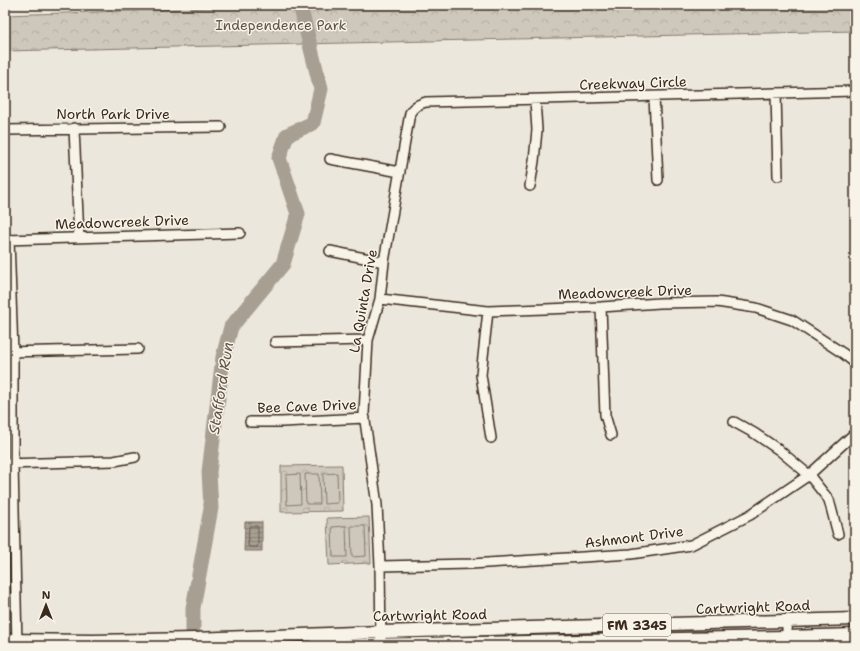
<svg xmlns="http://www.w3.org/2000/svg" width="860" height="651" font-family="'Shantell Sans',sans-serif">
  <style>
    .park { fill: url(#park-crowns); stroke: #84796d }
    .pitch { fill: #cec8bc; stroke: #84796d }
    .water { fill: url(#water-rules); stroke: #7c7064 }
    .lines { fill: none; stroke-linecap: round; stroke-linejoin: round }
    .shore { stroke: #67594d; stroke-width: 1 }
    .river { stroke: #a89f93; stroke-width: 15 }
    .minor-casing { stroke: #3b2a1e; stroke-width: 12 }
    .major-casing { stroke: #3b2a1e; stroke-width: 15 }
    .minor { stroke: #f7f3e8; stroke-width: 9 }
    .major { stroke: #f7f3e8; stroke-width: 12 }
    .labels { text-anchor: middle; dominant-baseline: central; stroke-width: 3; stroke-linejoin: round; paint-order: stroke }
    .shield { fill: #f7f3e8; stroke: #73665b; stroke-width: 1 }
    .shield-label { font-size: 13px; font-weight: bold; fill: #3b2a1e }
    .park-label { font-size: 14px; fill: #605246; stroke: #f7f3e8 }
    .street-label { font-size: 14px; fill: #3b2a1e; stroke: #f7f3e8 }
    .water-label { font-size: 15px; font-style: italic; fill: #615347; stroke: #f7f3e8 }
  </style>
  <defs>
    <pattern id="park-crowns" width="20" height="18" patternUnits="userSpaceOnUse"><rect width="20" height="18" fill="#cec8bc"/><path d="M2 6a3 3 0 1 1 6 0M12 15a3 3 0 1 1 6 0" fill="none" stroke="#b2aca1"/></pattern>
    <pattern id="water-rules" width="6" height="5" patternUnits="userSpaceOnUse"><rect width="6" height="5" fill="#a89f93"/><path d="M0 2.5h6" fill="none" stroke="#8a8277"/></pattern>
  </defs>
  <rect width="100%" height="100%" fill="#ece7dc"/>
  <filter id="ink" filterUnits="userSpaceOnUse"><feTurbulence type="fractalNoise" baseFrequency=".025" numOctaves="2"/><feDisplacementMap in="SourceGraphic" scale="8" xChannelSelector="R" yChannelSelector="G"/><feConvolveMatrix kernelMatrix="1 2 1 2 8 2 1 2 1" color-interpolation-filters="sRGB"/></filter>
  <g filter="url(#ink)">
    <!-- park -->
    <path class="park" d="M271,5H855V31L5,51V15L271,6Z
      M342,465L343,511L281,512V466Z
      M369,517L371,563L329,565L327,518Z"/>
    <!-- pitch -->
    <path class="pitch" d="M337,473L338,503L324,504L323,474Z
      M300,474L301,504L287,505L286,475Z
      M305,474H319L320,504H306Z
      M346,526L347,557H333L332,527Z
      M351,526H365L366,556L352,557Z"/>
    <!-- water -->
    <path class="water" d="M245,522H262V551H244Z"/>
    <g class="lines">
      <!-- shore -->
      <path class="shore" d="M250,526H257L258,528V545L257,547H250L248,546L249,528Z"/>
      <!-- river -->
      <path class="river" d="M193,646V608L211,508L209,472L223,357L231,327L283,264L298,214L279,158L287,135L313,123L321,89L300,5"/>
      <defs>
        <path id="minor" d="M776,93L778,176
          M654,97L658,180
          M74,128L79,238
          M5,130L221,127
          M330,159L400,172
          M530,186L534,161L537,130L535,100
          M5,240L240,233
          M9,240L13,352V464L17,646
          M330,251L384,262
          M380,299L488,311L601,307L660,303L717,302L756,308L792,320L844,354L855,363
          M601,307L605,415L611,435
          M488,311L481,375L491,438
          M275,342L368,340
          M5,352L138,349
          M250,422H282L365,418
          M734,422L754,433L779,450L809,475L829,500L838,534
          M5,464L114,461L135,457
          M380,566L471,564L631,554L691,545L750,515L809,475L855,433
          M787,622V637L791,644V646
          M381,646L380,566L377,505L364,414L368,340L380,299L384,262L410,113C414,106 419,104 426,102L855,91
          M781,646V644L787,637"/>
        <path id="major" d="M5,640L93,641L194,639L381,632L855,619
          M314,646L787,637L855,635"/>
      </defs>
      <!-- minor casing -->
      <use href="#minor" class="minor-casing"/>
      <!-- major casing -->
      <use href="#major" class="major-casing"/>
      <!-- minor -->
      <use href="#minor" class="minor"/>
      <!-- major -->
      <use href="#major" class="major"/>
    </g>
  </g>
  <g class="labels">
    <!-- shield labels -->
    <rect class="shield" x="603" y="614" width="68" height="22" rx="3"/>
    <g class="shield-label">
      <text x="637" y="625">FM 3345</text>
    </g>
    <!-- park labels -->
    <g class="park-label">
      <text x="281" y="25">Independence Park</text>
    </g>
    <!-- street labels -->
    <g class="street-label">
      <text transform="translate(633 83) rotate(-2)">Creekway Circle</text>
      <text x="113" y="114">North Park Drive</text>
      <text transform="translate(122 222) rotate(-2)">Meadowcreek Drive</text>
      <text transform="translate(625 292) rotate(-2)">Meadowcreek Drive</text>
      <text transform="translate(363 301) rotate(-80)">La Quinta Drive</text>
      <text transform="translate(307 406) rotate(-2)">Bee Cave Drive</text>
      <text transform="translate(634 537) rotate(-7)">Ashmont Drive</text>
      <text transform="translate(753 607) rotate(-2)">Cartwright Road</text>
      <text transform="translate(430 615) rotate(-1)">Cartwright Road</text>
    </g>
    <!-- water labels -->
    <g class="water-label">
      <text transform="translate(221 388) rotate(-81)">Stafford Run</text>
    </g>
  </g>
  <!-- margin -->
  <rect width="860" height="651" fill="none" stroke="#f7f3e8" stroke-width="20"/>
  <rect x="10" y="10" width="840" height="631" fill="none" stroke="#3b2a1e" stroke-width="1.5" filter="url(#ink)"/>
  <!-- north arrow -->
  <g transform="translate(46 605)" stroke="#f7f3e8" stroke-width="3" paint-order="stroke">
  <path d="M0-3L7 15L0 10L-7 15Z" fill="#3b2a1e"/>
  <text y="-6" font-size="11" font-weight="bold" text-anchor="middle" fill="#3b2a1e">N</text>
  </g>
</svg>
